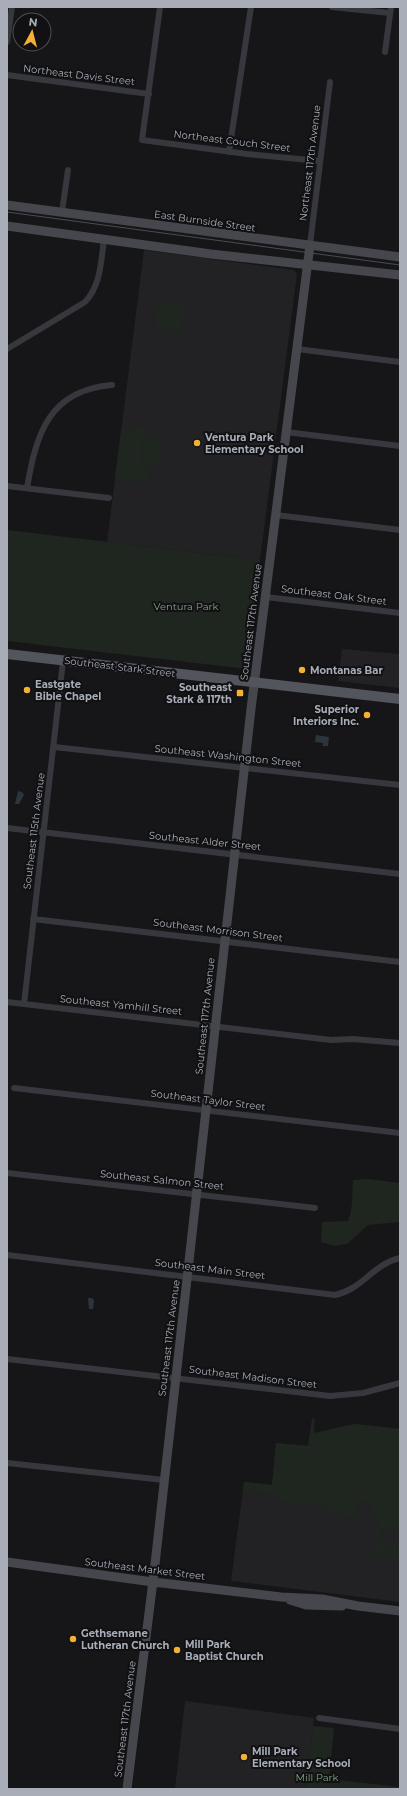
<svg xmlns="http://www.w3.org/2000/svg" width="407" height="1796" font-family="Montserrat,sans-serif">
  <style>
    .built { fill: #222225 }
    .green { fill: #1e261f }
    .water { fill: #2c353c }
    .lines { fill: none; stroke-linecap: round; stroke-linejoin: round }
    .street { stroke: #37383d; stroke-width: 6 }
    .secondary { stroke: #45474d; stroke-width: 9 }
    .primary { stroke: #53555c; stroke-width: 10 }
    .tram { stroke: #4a4c52; stroke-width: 1 }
    .poi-dot { fill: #f2b134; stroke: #111113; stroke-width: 1.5 }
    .labels { text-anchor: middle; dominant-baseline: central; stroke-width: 4; stroke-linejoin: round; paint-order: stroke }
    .street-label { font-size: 10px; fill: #a8adb8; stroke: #111113 }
    .poi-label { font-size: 10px; font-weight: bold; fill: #a8adb8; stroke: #111113; text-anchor: start }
    .park-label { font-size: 10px; fill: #7fa381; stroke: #111113 }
  </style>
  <rect width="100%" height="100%" fill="#161618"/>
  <!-- built -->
  <path class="built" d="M144,250L294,270L297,274L260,560L107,542Z
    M342,649L400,654V688L338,681Z
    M312,1418L315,1419L314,1433L355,1424L400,1429V1602L231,1581L244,1482L272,1485L276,1443L308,1446Z
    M185,1701L314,1718L305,1789H175Z"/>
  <!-- green -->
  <path class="green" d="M158,302L185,305L181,331L155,328Z
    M136,426L145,427L140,465L145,466V471H148L147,483L115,479L121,431L135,432Z
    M145,436L161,438L158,465L142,463Z
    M7,530L260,560L247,669L7,641Z
    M368,1179L400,1183V1222L368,1225L347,1244L334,1246L321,1242L322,1222L348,1221C353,1209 352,1194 353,1180Z
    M355,1424L400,1429V1530L381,1528L376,1517H371L372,1502L357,1501L356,1517L331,1514L332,1508L284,1502L273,1493L243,1490L244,1482L272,1485L276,1443L308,1446L310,1434Z
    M376,1522L380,1529L379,1541H375Z
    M379,1544H383L382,1559L374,1558L376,1545Z
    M384,1546L391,1548L389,1560L383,1558Z
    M393,1546L400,1547V1561L398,1562L391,1561Z
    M313,1726L334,1728L329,1779L400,1787V1789H305Z"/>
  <!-- water -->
  <path class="water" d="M316,735L329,737L328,746H323V743L315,742Z
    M18,791L22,792L24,795L19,804H15Z
    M88,1298H92L94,1300L93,1309H89Z"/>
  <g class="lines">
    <!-- street -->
    <path class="street" d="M160,7L142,140L247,154L320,161
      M332,7L390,13
      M7,42L12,7
      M385,52L391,7
      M7,75L149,94
      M229,152L251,7
      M62,212L68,170
      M310,245L330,82
      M7,349L85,302C101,285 101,261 104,239
      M297,349L400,362
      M286,432L400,446
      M7,486L109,498
      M27,488C36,434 49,390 112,385
      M276,515L400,530
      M266,597L400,613
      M54,747L400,785
      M7,828L400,874
      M33,919L400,962
      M7,1002L331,1040L353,1039L400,1043
      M24,1004L63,661
      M14,1088L400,1133
      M7,1173L315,1208
      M7,1255L335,1295C363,1289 373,1264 400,1258
      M7,1359L330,1396L363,1393L400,1383
      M7,1463L164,1480
      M319,1718L400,1729"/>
    <!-- secondary -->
    <path class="secondary" d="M7,205L400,257
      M7,226L211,254L400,275
      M7,1562L153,1582L281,1597L322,1599L358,1606L400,1611
      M290,1600L306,1605L342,1606
      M127,1789L154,1573L251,709L310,245"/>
    <!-- primary -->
    <path class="primary" d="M7,654L400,699"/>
    <!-- tram -->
    <path class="tram" d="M7,212L400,265"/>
  </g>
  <!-- markers -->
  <g class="poi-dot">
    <circle cx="197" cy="443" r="4"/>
    <circle cx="302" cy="670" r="4"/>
    <circle cx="27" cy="690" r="4"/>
    <rect x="236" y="689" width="8" height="8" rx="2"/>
    <circle cx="367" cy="715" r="4"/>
    <circle cx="73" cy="1639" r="4"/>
    <circle cx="177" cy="1650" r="4"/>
    <circle cx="244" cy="1757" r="4"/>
  </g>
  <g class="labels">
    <!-- street labels -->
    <g class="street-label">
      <text transform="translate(79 75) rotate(7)">Northeast Davis Street</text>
      <text transform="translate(232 141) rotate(7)">Northeast Couch Street</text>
      <text transform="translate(310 163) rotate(-83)">Northeast 117th Avenue</text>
      <text transform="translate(205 221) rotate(8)">East Burnside Street</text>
      <text transform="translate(334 595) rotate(7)">Southeast Oak Street</text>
      <text transform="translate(251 622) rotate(-83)">Southeast 117th Avenue</text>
      <text transform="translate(120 667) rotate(7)">Southeast Stark Street</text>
      <text transform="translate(228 756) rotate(6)">Southeast Washington Street</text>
      <text transform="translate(34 831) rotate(-83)">Southeast 115th Avenue</text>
      <text transform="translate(205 841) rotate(6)">Southeast Alder Street</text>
      <text transform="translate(218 930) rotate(7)">Southeast Morrison Street</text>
      <text transform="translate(121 1005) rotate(6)">Southeast Yamhill Street</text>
      <text transform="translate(205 1016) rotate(-84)">Southeast 117th Avenue</text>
      <text transform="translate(208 1100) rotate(7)">Southeast Taylor Street</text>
      <text transform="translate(162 1180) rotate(6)">Southeast Salmon Street</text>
      <text transform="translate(210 1269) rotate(7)">Southeast Main Street</text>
      <text transform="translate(169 1338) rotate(-83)">Southeast 117th Avenue</text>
      <text transform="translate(253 1377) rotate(7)">Southeast Madison Street</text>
      <text transform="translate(145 1569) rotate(7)">Southeast Market Street</text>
      <text transform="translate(125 1719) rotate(-83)">Southeast 117th Avenue</text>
    </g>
    <!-- poi labels -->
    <g class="poi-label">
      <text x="205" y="437">Ventura Park<tspan x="205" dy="12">Elementary School</tspan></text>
      <text x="310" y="670">Montanas Bar</text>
      <text x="35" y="684">Eastgate<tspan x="35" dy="12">Bible Chapel</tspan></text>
      <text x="232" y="687" text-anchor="end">Southeast<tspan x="232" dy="12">Stark &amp; 117th</tspan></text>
      <text x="359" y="709" text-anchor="end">Superior<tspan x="359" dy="12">Interiors Inc.</tspan></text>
      <text x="81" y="1633">Gethsemane<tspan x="81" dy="12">Lutheran Church</tspan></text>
      <text x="185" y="1644">Mill Park<tspan x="185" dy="12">Baptist Church</tspan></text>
      <text x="252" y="1751">Mill Park<tspan x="252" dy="12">Elementary School</tspan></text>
    </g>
    <!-- park labels -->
    <g class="park-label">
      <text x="186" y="606">Ventura Park</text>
      <text x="317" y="1777">Mill Park</text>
    </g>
  </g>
  <!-- border -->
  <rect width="407" height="1796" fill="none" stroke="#a8adb8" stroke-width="16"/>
  <!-- north arrow -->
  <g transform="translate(32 32) rotate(7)"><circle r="19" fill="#111113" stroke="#4d4f55"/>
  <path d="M0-3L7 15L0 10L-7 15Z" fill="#f2b134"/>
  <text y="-6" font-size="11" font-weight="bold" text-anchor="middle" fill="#a8adb8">N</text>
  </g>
</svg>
